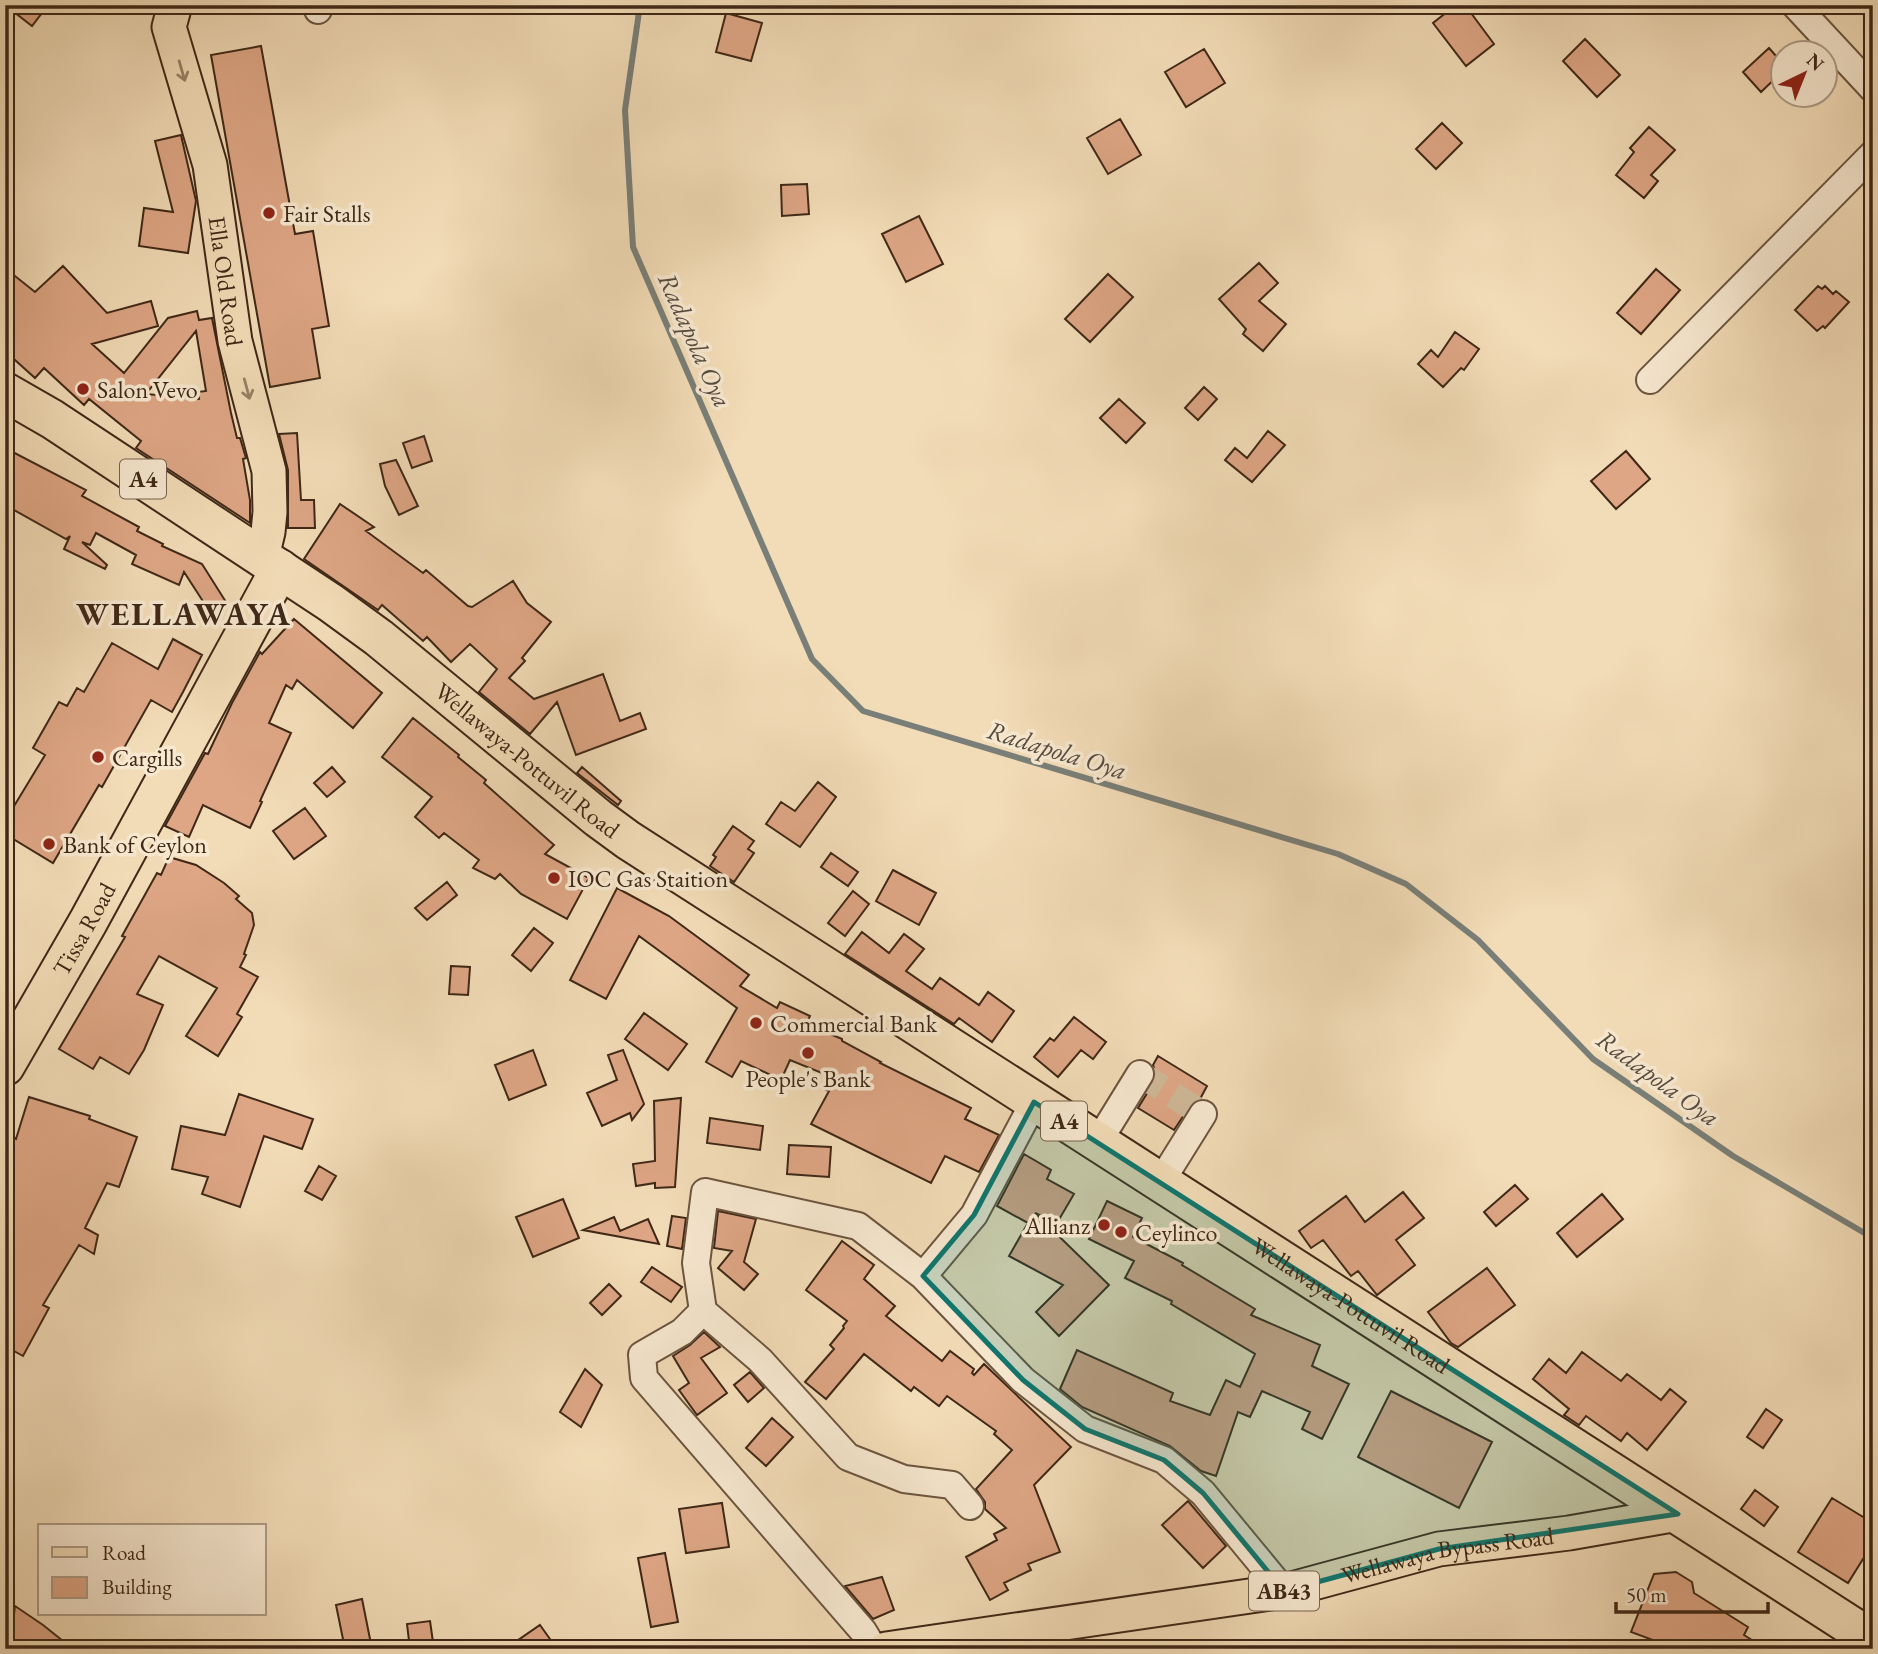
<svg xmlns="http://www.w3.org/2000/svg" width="1878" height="1654" font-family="'EB Garamond',serif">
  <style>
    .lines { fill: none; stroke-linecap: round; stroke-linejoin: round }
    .stream { stroke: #797f78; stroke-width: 6 }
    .building { fill: #dea685; stroke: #3f2817; stroke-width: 2; fill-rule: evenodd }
    .minor-tunnel { stroke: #ceb897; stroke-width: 26; stroke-dasharray: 26 13; stroke-linecap: butt }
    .minor-casing { stroke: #6c553f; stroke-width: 30 }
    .major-casing { stroke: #3f2817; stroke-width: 37 }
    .highway-casing { stroke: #3f2817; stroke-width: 42 }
    .minor { stroke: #f7e8d0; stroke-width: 26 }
    .major { stroke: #f2dcb7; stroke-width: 33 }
    .highway { stroke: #f2dcb7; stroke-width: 38 }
    .oneway { stroke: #988267 }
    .marked { fill: #0f766e; fill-opacity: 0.2; stroke: #0f766e; stroke-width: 5; stroke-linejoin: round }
    .poi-dot { fill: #8f2418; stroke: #f7e8d0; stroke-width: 2.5 }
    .labels { text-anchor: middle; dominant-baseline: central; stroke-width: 7; stroke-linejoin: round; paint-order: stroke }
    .shield { fill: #f7e8d0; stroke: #76624e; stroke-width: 2 }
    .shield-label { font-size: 23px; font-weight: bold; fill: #3f2817 }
    .poi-label { font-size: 24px; fill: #3f2817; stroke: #f7e8d0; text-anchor: start }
    .street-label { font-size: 24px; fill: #3f2817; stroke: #f7e8d0 }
    .water-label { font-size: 26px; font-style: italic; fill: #574c40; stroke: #f7e8d0 }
    .district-label { font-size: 32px; font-weight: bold; letter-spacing: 2px; fill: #3f2817; stroke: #f7e8d0 }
  </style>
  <rect width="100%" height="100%" fill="#f2dcb7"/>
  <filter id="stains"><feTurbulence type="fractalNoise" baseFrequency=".00286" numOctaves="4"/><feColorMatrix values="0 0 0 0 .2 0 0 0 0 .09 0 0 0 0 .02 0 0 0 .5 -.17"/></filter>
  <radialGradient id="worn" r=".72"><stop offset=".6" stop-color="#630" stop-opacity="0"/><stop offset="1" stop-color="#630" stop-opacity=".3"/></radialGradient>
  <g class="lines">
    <!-- stream -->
    <path class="stream" d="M640,5L625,110L633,247L812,659L863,711L1338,854L1406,884L1478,940L1593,1059L1733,1156L1873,1238"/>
  </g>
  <!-- building -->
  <path class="building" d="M5,5H48L32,26Z
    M1456,5H1465L1494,44L1466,66L1433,23Z
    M726,13L762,23L751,61L716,52Z
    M1585,39L1620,75L1597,97L1563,61Z
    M261,46L295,234L313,231L329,326L312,329L320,378L270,387L211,55Z
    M1769,48L1783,64V71L1761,92L1743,72Z
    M1204,49L1225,83L1186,107L1165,72Z
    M1120,119L1141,155L1108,174L1087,138Z
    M1442,123L1462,143L1436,169L1416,149Z
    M1649,127L1675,150L1651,175L1658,181L1644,198L1616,175L1634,152L1630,148Z
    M181,135L196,201L188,253L139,246L144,208L173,212L155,141Z
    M807,184L809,214L782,216L781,185Z
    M919,216L943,264L906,282L882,234Z
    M1259,263L1278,283L1259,301L1286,324L1263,351L1243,334L1246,329L1219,299Z
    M63,266L107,313L151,301L158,326L92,344L124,373L168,318L197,311L199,320L212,318L231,413L237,438H240L246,458L243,459L250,500V523L136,448L141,441L89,399L84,405L44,368L35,378L5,351V268L35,292ZM196,331L206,391L198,392L199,399L146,394Z
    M1656,269L1680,290L1641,334L1617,313Z
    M1108,274L1133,297L1090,342L1065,319Z
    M1818,286L1822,289L1825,286L1833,294L1836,291L1849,302L1825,328L1823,326L1817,331L1795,310Z
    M1455,332L1479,349L1464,370L1461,368L1443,387L1418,364L1431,350L1438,357Z
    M1204,387L1217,399L1198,420L1185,408Z
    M1119,399L1145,423L1126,443L1100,418Z
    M1268,431L1285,445L1252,482L1225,460L1235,448L1247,458Z
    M297,433L301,500H314L315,528H288V470L279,434Z
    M424,436L432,461L412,468L403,443Z
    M5,448L86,490L82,496L139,527L137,531L163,544L162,546L202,564L226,602L217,623L184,572L179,585L132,564L136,555L96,533L90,545L82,542L107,565L105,569L64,549L70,536L66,539L5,505Z
    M1626,451L1650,479L1616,509L1591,481Z
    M396,460L418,506L399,515L385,486L380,464Z
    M340,504L374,527L366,531L423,573L426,570L468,606L472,607L513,581L527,603L551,622L522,658L525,661L509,678L534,699L603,674L620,721L640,713L646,729L576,755L557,702L530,734L479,692L497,669L470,644L451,662L427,637L423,641L382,605L378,610L304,559Z
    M294,619L382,693L353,728L297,680L292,689L286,685L269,723L291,733L260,801L262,802L250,828L203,805L189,837L165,826L205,753L208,754L232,703L260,652L262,654Z
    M173,639L202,655L183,692L172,712L151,700L102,787L99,785L53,863L5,834V821L45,755L33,748L59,702L67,706L77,688L84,692L112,643L158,669Z
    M413,718L459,755L458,757L486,780L484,783L554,845L545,854L589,878L567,919L521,894L500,874L495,879L473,868L479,860L444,833L439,838L415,817L432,797L382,757Z
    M332,767L345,782L327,797L314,783Z
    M582,767L621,801L618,805L577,773Z
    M818,782L836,797L800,847L766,824L781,802L795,811Z
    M305,808L326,836L294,859L273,831Z
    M733,826L754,841L748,849L754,853L734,882L710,866L716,857L713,855Z
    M831,853L858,872L848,886L821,867Z
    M169,857L196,865L224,883L239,896L236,899L252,913L254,925L244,954L246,955L240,967L258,977L237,1014L242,1017L218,1056L186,1036L217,988L159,956L137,994L163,1005L144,1050L129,1074L100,1057L93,1069L59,1049L125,937L122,936L157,873L161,875Z
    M893,870L936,893L919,925L876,901Z
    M447,882L457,895L427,920L415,908Z
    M617,888L669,916L749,975L740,986L777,1008L780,1002L810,1016L806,1024L842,1039V1041L881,1062L880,1063L971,1108L965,1119L999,1135L979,1172L945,1156L931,1183L811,1124L829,1091L826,1090L832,1077L790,1060L781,1080L741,1061L732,1077L706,1062L737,1008L639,936L606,999L570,980Z
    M853,891L869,904L845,936L828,923Z
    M534,928L553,943L531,971L512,955Z
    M862,932L889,953L904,934L924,949L906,971L932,989L940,978L979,1005L988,992L1014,1011L992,1042L959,1018L954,1024L845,954Z
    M451,966L470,967L468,995L449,994Z
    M644,1013L687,1044L668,1070L625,1039Z
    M1074,1017L1106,1042L1093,1059L1081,1050L1058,1077L1034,1057L1050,1038L1054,1041Z
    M533,1050L546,1085L509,1100L495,1065Z
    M623,1050L644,1104L632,1120L630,1113L602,1126L587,1093L617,1080L608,1055Z
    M1158,1056L1207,1086L1200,1099L1190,1106L1174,1130L1138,1108L1154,1082L1156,1074L1153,1065Z
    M239,1094L313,1119L302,1149L264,1136L240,1207L202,1194L208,1177L172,1169L181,1126L225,1135Z
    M29,1097L90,1116L89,1119L137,1137L119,1187L107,1183L85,1228L98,1235L94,1254L79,1245L43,1305L49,1308L23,1356L5,1346V1132L16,1139Z
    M681,1098L675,1187L655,1188V1183L636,1186L633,1164L655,1161L654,1101Z
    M710,1118L763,1126L760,1150L707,1143Z
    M789,1145L831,1147L829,1177L787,1174Z
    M1024,1154L1051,1170L1047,1179L1074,1194L1057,1223L1035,1213L1109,1285L1059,1336L1036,1312L1063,1285L1009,1256L1028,1223L997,1206Z
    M319,1166L336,1176L322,1200L305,1191Z
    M1515,1185L1528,1199L1496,1226L1484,1212Z
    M1403,1192L1424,1218L1396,1240L1415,1265L1377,1295L1358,1271L1351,1276L1323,1240L1311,1248L1299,1231L1346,1196L1365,1222Z
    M1602,1194L1623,1219L1577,1257L1557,1233Z
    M563,1199L579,1238L533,1257L516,1217Z
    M1107,1201L1142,1218L1133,1237L1183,1263L1182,1265L1255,1309L1251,1315L1320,1345L1312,1366L1349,1384L1322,1439L1302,1429L1310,1412L1262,1391L1250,1417L1238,1412L1216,1476L1201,1471L1170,1446L1082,1407L1060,1389L1077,1350L1173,1393L1170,1401L1210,1415L1226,1380L1240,1387L1255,1354L1171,1304L1172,1301L1125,1278L1134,1261L1089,1239Z
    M718,1211L756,1219L744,1262L758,1274L744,1290L718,1268L732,1251L714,1248Z
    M672,1216L686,1218L682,1249L667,1246Z
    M614,1217L620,1231L648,1219L659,1244L583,1230Z
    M842,1241L874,1265L864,1279L895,1306L886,1316L942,1361L950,1351L974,1369L972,1373L974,1375L984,1364L1071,1447L1034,1485L1060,1552L1028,1564L1031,1570L1004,1583L1008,1590L990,1600L966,1557L997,1540L994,1534L1006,1528L985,1509V1502L976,1489L1012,1450L994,1434L996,1431L947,1396L939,1406L914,1387L911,1391L864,1354L826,1399L805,1382L834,1349L830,1345L844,1328L843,1326L847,1321L806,1290Z
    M652,1267L682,1287L671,1302L641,1282Z
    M1487,1268L1515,1305L1458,1347L1451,1343L1428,1312Z
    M609,1284L621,1296L602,1315L590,1303Z
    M704,1332L720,1347L701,1358L727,1393L697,1415L679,1390L689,1383L673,1356L690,1345Z
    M1582,1352L1621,1381L1627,1374L1661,1400L1670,1389L1686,1402L1647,1450L1627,1433L1621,1441L1586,1416L1579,1425L1564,1415L1569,1409L1533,1379L1549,1359L1566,1373Z
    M585,1369L602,1385L581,1427L560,1412Z
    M750,1372L764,1388L748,1402L734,1385Z
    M1391,1391L1492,1442L1459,1508L1358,1457Z
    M1766,1409L1782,1420L1763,1448L1747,1437Z
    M772,1418L793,1437L766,1466L746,1448Z
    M1755,1490L1778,1507L1764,1526L1741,1509Z
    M1832,1498L1873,1523V1543L1848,1583L1798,1552Z
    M1188,1501L1226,1546L1203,1568L1162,1525Z
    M722,1503L729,1547L686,1553L679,1509Z
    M665,1553L678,1622L651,1627L638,1558Z
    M1676,1572L1692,1582L1694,1593L1748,1627L1744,1635L1766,1649H1677L1631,1632L1654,1574Z
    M882,1577L894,1610L873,1619L845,1586Z
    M362,1599L372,1649H345L336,1605Z
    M15,1606L43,1625L73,1649H10Z
    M430,1621L434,1649H410L407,1624Z
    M540,1625L557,1649H505Z"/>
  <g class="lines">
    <!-- minor-tunnel -->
    <path class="minor-tunnel" d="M1140,1074L1203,1114"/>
    <defs>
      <path id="minor" d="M1795,5L1873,89
        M318,10L320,5
        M1650,380L1873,154
        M1098,1142L1140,1074
        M1160,1183L1203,1114
        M923,1276L974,1215L1034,1102
        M703,1311L760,1360L848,1457L904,1479L952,1485L970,1506
        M874,1649L863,1631L644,1378L642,1355L682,1332L703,1311L696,1263L705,1192L858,1226L923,1276L1023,1380L1085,1429L1164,1460L1203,1493L1284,1591"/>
      <g id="major">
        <path id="s1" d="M175,5L169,27L210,165L235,341L269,471L270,512L268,532L262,557"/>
        <path id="s2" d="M886,1649L1284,1591L1439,1549L1569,1533L1678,1514"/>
      </g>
      <g id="highway">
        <path id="s3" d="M5,392L52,419L331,603L379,638L598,818L628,840L1873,1640"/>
        <path id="s4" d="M5,1066L88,922L280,569"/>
      </g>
    </defs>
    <!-- minor casing -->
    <use href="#minor" class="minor-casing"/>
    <!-- major casing -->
    <use href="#major" class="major-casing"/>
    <!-- highway casing -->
    <use href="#highway" class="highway-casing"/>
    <!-- minor -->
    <use href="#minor" class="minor"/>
    <!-- major -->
    <use href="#major" class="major"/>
    <!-- highway -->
    <use href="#highway" class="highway"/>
  </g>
  <!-- one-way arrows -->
  <defs><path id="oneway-shaft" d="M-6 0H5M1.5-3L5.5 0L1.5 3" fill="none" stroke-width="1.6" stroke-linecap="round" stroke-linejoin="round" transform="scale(1.75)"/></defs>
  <g class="oneway">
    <use href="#oneway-shaft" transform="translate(182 71) rotate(74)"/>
    <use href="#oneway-shaft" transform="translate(247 389) rotate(75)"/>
  </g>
  <!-- marked area -->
  <path class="marked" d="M1034,1102L1678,1514L1439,1549L1284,1591L1203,1493L1164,1460L1085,1429L1023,1380L923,1276L974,1215Z"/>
  <!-- markers -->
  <g class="poi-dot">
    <circle cx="269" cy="213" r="7"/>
    <circle cx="83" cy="389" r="7"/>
    <circle cx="98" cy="757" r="7"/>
    <circle cx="49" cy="844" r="7"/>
    <circle cx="554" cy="878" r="7"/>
    <circle cx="756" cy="1023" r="7"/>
    <circle cx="808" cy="1053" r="7"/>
    <circle cx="1104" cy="1225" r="7"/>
    <circle cx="1121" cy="1232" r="7"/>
  </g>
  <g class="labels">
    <!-- shield labels -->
    <g class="shield">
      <rect x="120" y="459.5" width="46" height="39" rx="5"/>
      <rect x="1041" y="1101.5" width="46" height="39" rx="5"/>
      <rect x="1249" y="1571.5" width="70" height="39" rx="5"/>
    </g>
    <g class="shield-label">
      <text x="143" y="479">A4</text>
      <text x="1064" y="1121">A4</text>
      <text x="1284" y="1591">AB43</text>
    </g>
    <!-- poi labels -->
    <g class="poi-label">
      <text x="283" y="213">Fair Stalls</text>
      <text x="97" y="389">Salon Vevo</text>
      <text x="112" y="757">Cargills</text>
      <text x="63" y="844">Bank of Ceylon</text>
      <text x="568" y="878">IOC Gas Staition</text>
      <text x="770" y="1023">Commercial Bank</text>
      <text x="808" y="1078" text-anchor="middle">People's Bank</text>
      <text x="1090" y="1225" text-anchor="end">Allianz</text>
      <text x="1135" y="1232">Ceylinco</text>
    </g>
    <!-- street labels -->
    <g class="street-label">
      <text stroke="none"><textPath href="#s1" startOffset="284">Ella Old Road</textPath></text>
      <text stroke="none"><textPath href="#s3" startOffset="640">Wellawaya-Pottuvil Road</textPath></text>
      <text stroke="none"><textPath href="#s4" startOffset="158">Tissa Road</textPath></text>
      <text stroke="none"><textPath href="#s3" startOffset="1628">Wellawaya-Pottuvil Road</textPath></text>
      <text stroke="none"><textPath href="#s2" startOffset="570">Wellawaya Bypass Road</textPath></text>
    </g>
    <!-- water labels -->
    <g class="water-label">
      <text transform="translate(695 340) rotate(66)">Radapola Oya</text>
      <text transform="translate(1057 750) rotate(17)">Radapola Oya</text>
      <text transform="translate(1658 1078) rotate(36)">Radapola Oya</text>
    </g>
    <!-- district labels -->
    <g class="district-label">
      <text x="184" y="614">WELLAWAYA</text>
    </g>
  </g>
  <!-- margin -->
  <rect width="1878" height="1654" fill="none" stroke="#f2dcb7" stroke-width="28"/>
  <rect x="7" y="7" width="1864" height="1640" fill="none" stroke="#3f2817" stroke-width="3.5"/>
  <rect x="14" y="14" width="1850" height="1626" fill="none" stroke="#3f2817" stroke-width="2"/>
  <!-- legend -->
  <rect x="38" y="1524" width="228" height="91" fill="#f7e8d0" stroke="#ad9b86" stroke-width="2"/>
  <rect x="52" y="1547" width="35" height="10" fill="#f2dcb7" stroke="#ad9b86" stroke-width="2"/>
  <text x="102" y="1560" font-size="21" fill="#3f2817">Road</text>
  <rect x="52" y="1577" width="35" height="21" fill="#dea685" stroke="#ad9b86" stroke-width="2"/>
  <text x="102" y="1594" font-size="21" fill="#3f2817">Building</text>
  <!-- north arrow -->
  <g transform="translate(1804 74) rotate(43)"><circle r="33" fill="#f7e8d0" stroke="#ad9b86" stroke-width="2"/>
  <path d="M0-5L12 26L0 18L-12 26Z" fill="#8f2418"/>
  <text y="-10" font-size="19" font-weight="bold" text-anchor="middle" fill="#3f2817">N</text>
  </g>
  <!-- scale -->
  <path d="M1616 1602v10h152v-10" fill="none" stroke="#3f2817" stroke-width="3.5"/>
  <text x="1626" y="1602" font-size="21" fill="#3f2817" stroke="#f7e8d0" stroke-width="5" paint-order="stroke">50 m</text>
  <rect width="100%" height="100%" filter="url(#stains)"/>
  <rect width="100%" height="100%" fill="url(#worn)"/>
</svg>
